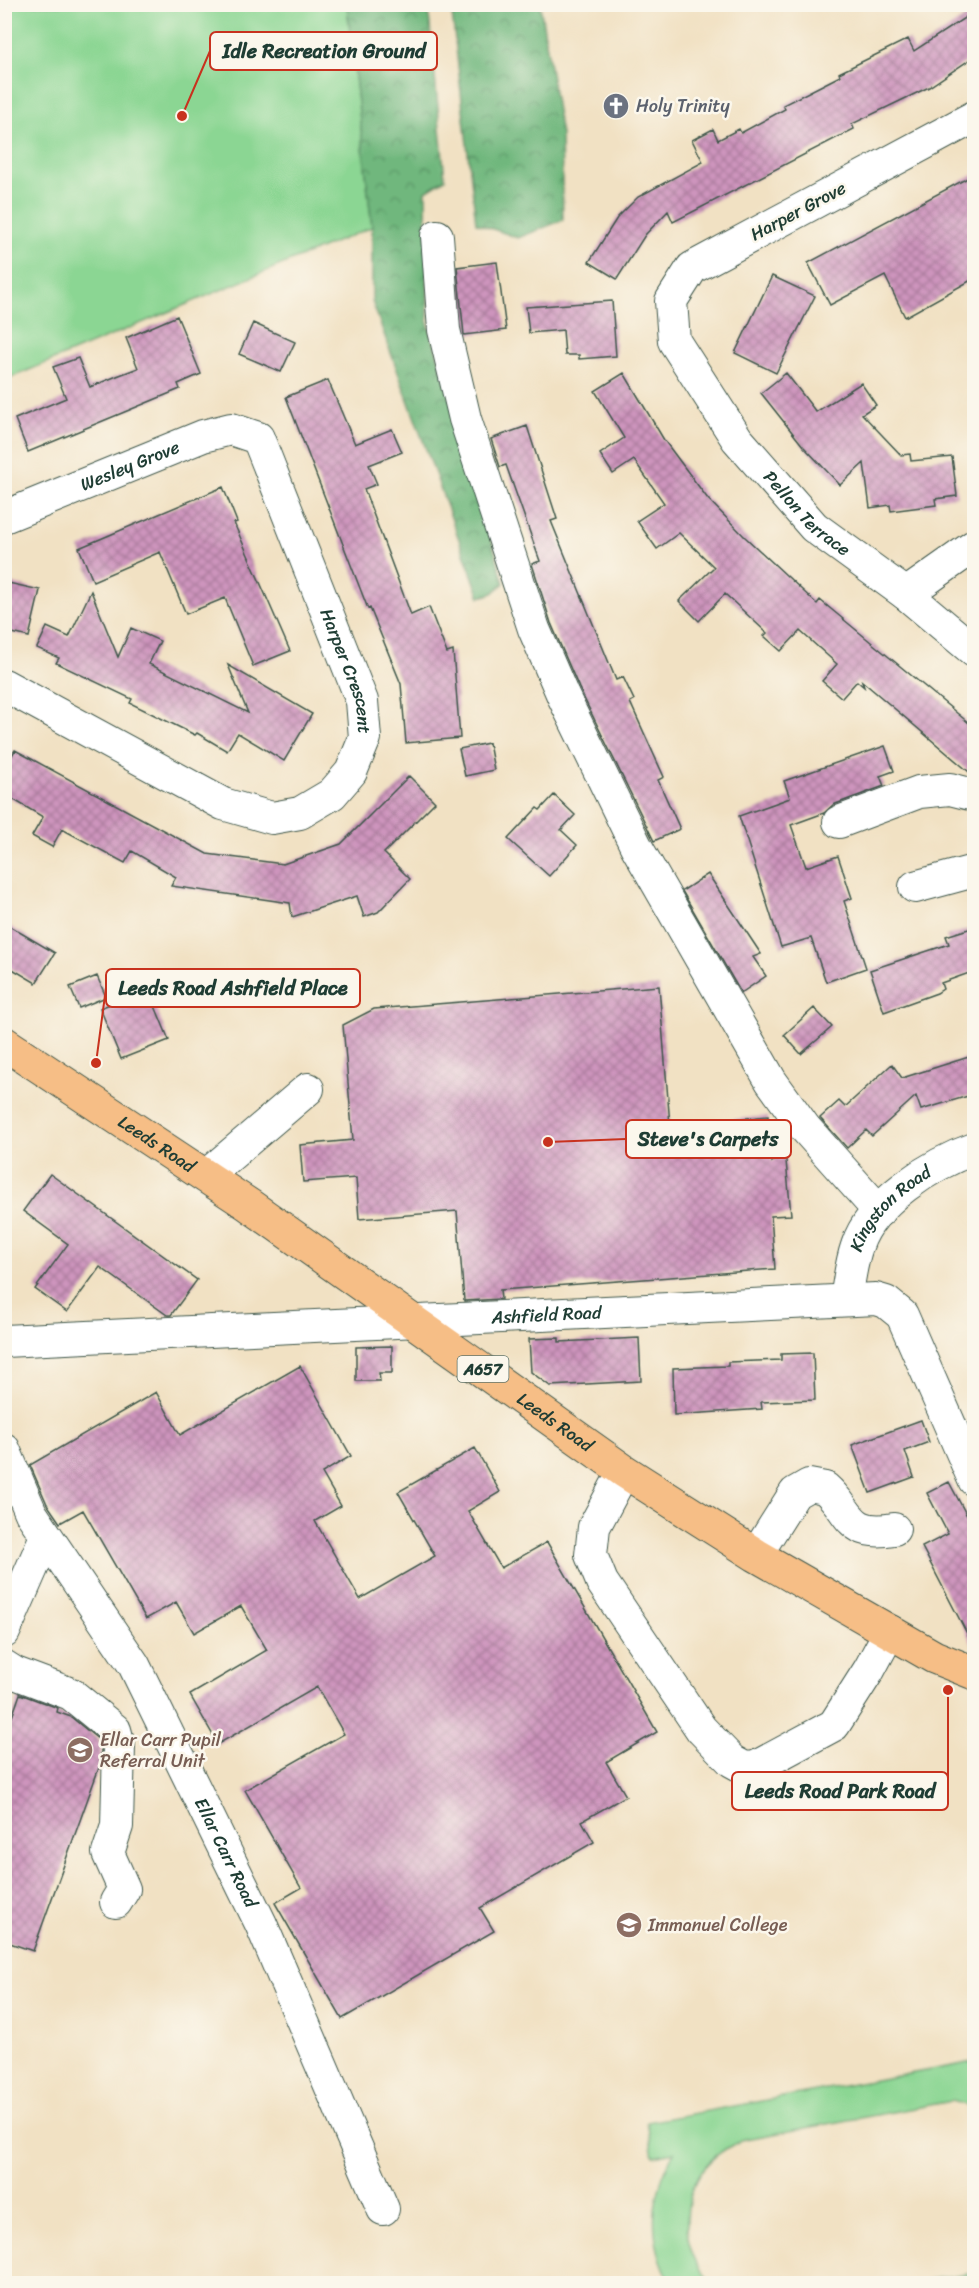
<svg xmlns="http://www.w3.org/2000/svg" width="979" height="2288" font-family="Sriracha,sans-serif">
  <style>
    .green { fill: #8bd693; stroke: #558a64; stroke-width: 1.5 }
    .forest { fill: url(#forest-crowns); stroke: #487a58; stroke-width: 1.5 }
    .building { fill: url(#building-cross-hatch) }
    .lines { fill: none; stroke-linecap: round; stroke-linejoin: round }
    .minor-casing { stroke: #3e5649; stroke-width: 34 }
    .major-casing { stroke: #3e5649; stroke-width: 35 }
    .minor { stroke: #fff; stroke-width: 32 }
    .major { stroke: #f6be86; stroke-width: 33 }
    .labels { text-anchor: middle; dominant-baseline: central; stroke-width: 5; stroke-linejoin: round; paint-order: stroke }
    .shield { fill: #fbf7ec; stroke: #61756b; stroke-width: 1.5 }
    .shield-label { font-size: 16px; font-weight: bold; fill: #1f3d34 }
    .worship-label { font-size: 18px; fill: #5b616d; stroke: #fbf7ec; text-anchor: start }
    .street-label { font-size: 18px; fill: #1f3d34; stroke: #fbf7ec }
    .education-label { font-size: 18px; fill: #785e54; stroke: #fbf7ec; text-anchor: start }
    .leader { fill: none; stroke: #c8321e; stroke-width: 2 }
    .callout-dot { fill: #c8321e; stroke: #fbf7ec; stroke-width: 2 }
    .callout { fill: #fbf7ec; stroke: #c8321e; stroke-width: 2 }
    .callout-label { font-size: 20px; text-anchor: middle; font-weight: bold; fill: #1f3d34 }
  </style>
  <defs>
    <pattern id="forest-crowns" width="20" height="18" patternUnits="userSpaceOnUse" patternTransform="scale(1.5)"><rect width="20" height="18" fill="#70b77d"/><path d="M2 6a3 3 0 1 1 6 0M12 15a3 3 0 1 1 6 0" fill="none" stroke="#5b9667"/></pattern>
    <pattern id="building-cross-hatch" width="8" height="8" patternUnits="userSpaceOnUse" patternTransform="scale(1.5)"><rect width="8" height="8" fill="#ce94bd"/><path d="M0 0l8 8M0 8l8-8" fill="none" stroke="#a77a9a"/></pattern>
  </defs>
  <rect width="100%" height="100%" fill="#fbf7ec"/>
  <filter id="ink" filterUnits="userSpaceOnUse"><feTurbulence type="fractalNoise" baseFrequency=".0167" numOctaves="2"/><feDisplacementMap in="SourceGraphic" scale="12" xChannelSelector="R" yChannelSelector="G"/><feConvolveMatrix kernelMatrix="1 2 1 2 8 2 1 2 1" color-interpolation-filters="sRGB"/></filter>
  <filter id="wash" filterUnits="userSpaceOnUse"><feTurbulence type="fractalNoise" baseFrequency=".008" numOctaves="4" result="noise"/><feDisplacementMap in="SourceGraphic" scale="24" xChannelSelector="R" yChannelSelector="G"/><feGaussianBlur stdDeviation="1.35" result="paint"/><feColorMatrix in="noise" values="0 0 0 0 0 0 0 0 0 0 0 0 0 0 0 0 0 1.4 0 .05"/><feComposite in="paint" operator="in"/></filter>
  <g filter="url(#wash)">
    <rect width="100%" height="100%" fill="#f1e1c3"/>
    <!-- green -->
    <path class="green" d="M5,5H347L372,227L5,380Z
      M974,2062V2107L952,2101L741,2140C727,2148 714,2155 704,2168C679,2201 681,2256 713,2283H671C647,2238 650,2197 674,2152L653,2156L647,2122Z
      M974,2271V2283H911L974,2272Z"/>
    <!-- forest -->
    <path class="forest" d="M347,5H428L445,179L426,191L428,323L504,583L493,593L480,597L372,301V227Z
      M451,5H540L561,135L563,220L518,238L476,223Z"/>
    <g id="blocks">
      <!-- building -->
      <path class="building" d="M975,11V56L929,87L852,124L854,129L673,222L668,211L645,235L617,279L589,262L617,218L638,197L703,162L692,140L713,129L718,140L739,129L741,133L785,109L783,105L840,76L839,73L908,39L914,51Z
        M975,174V278L905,317L885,276L830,305L808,263Z
        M497,262L506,330L464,335L457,267Z
        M772,276L815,296L776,373L735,353Z
        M612,301L616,356L579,359V355H565L563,330L529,333L526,307Z
        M177,316L201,374L178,384L180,389L28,452L15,419L66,398L53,367L78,358L90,387L117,376L138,368L126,338Z
        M253,323L295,342L281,372L239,354Z
        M624,373L664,440L708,499L745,537L817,604L820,600L975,728V777L862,681L864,687L857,681L842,698L822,681L837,664L800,631L781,651L764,636L767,633L725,594L699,621L679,601L714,567L679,533L657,549L637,521L664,503L634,460L613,474L600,454L624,438L595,391Z
        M786,373L816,412L861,383L876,405L862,414L901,455L910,454L911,461L952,457L957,496L935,499L936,505L891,511L890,505L870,508L864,463L840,485L803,446L761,393Z
        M328,380L355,444L392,429L402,452L369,465L377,484L364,489L411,615L429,607L447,653L453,651L460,738L406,743L401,684L370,608L368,609L286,397Z
        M527,426L557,519L551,521L616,680L623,677L634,700L630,702L664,777L658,780L680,829L654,841L579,688L551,623L532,564L540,561L506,465L500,467L491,439Z
        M223,487L237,522L234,523L290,651L253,666L225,598L186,614L160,552L93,581L79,548Z
        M4,582L40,590L29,637L4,631Z
        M91,591L118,657L131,628L160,641L149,664L248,713L228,665L312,714L284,761L238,733L227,751L197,733L195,735L130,703L132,699L56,663L59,658L37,648L47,627L69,637Z
        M489,743L494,770L465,776L459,749Z
        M885,746L894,771L880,776L884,786L833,805L824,813L791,825L806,867L838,856L852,898L844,901L866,968L826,982L811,938L781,947L739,816L790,798L784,781Z
        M15,750L207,854L283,864L341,844L409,776L435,802L384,853L410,879L378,912L364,917L357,896L292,917L290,903L171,886L176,877L132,851L125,863L62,829L52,847L32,836L43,817L4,794V769Z
        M554,795L575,815L561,830L577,845L549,876L508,839L537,808L540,810Z
        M708,874L761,954L753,957L766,976L741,993L682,891Z
        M4,923L55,953L36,983L4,964Z
        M975,927V971L941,983L943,989L937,993L884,1012L870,970L949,944L946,936Z
        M97,976L106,997L79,1008L70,987Z
        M659,986L670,1125L768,1116L772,1162L785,1150L791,1215L771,1216L775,1269L500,1290L501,1299L464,1301L457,1211L359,1219L356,1178L303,1182L300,1145L353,1140L343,1025L374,1009Z
        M148,989L169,1040L121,1059L100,1008Z
        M814,1008L832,1027L801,1054L784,1035Z
        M975,1055V1094L921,1110L916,1096L872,1136L866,1130L847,1148L820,1118L839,1101L845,1107L892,1064L902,1078Z
        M50,1174L197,1280L171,1315H167L100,1267L67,1312L35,1289L68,1244L23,1211Z
        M559,1338V1342L639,1338L641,1381L550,1386L531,1372L529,1339Z
        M392,1346V1373H379L380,1381H356V1347Z
        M813,1353L815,1400L761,1402L762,1409L674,1415L673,1368L728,1366V1362L781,1360V1354Z
        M300,1366L351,1456L322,1473L341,1506L315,1521L360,1599L435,1556L398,1492L475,1448L500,1492L468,1511L501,1568L547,1542L657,1732L606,1762L626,1796L582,1821L594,1842L480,1908L494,1931L342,2019L275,1903L301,1888L245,1790L344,1734L317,1687L218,1744L190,1695L267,1650L241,1606L194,1633L176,1602L146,1619L83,1510L60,1523L47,1504L30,1465L156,1392L180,1435Z
        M921,1420L929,1442L905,1451L914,1477L870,1493L852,1445Z
        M949,1482L975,1531V1649L922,1547L948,1534L927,1493Z
        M20,1694L58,1708L57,1712L71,1717L99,1740L101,1747V1762L33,1951L4,1941V1714L12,1717Z"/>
    </g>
  </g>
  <g filter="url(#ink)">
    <use href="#blocks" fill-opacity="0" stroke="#3e5649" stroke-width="1.5"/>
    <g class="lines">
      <defs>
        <g id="minor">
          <path id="s1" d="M974,117L692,268L671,301L674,341L737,439L814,527L906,594L974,651"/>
          <path d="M437,236L444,330L465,419L534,629L563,696L636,846L771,1081L805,1128L879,1211"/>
          <path id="s2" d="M4,517L203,436L231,429L258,438L362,701L365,738L351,772L332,794L300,813L272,818L223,804L4,685"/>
          <path d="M906,594L974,546"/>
          <path d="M839,822L919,792L950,789L974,795"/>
          <path d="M915,887L974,871"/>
          <path d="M206,1176L308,1089"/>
          <path id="s3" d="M846,1300C849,1282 851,1263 857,1246C871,1202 933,1163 974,1149"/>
          <path id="s4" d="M4,1341L876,1299L886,1302L902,1315L974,1480"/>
          <path id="s5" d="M4,1449L31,1513L134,1665L261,1924L383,2209"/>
          <path d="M624,1471L594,1527L591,1555L602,1582L701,1729L732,1761L743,1767L754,1768L834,1725L869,1670L890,1631"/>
          <path d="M756,1555L795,1493L809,1485L825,1488C852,1511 846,1537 894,1529"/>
          <path d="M4,1632L46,1536"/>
          <path d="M4,1666L15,1673L71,1694L115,1730L119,1745L117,1826L108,1853L124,1889L116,1902"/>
        </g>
        <g id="major">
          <path id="s6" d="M4,1043L249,1205L624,1471L756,1555L934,1657L974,1673"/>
        </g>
      </defs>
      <!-- minor casing -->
      <use href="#minor" class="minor-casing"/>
      <!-- major casing -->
      <use href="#major" class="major-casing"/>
      <!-- minor -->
      <use href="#minor" class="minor"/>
      <!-- major -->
      <use href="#major" class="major"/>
    </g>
  </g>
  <!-- icons -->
  <defs>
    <symbol id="church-disc" viewBox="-11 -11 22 22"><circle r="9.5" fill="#6b7280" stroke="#fbf7ec"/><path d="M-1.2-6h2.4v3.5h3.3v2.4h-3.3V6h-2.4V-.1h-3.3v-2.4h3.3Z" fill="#fff"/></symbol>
    <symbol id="school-disc" viewBox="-11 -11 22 22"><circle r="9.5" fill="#8d6e63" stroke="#fbf7ec"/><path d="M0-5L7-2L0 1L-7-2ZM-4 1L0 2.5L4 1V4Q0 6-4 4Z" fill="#fff"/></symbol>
  </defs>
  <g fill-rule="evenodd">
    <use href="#church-disc" x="601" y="91" width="30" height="30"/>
    <use href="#school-disc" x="65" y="1735" width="30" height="30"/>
    <use href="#school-disc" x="614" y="1910" width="30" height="30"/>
  </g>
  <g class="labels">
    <!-- shield labels -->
    <rect class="shield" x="457.5" y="1356" width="51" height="26" rx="4.5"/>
    <g class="shield-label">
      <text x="483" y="1369">A657</text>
    </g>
    <!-- worship labels -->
    <g class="worship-label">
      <text x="636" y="106">Holy Trinity</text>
    </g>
    <!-- street labels -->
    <g class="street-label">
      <text transform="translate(798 211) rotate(-28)">Harper Grove</text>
      <text stroke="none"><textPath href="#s2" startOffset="136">Wesley Grove</textPath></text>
      <text stroke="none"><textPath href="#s1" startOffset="618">Pellon Terrace</textPath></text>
      <text stroke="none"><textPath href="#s2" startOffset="522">Harper Crescent</textPath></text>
      <text stroke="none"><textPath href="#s6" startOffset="183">Leeds Road</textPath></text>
      <text stroke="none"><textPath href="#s3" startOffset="106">Kingston Road</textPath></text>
      <text stroke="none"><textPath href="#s4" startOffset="543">Ashfield Road</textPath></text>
      <text stroke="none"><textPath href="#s6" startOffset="669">Leeds Road</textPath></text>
      <text stroke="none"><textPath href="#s5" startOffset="462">Ellar Carr Road</textPath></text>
    </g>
    <!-- education labels -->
    <g class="education-label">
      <text x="100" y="1740">Ellar Carr Pupil<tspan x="100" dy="21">Referral Unit</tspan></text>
      <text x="648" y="1925">Immanuel College</text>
    </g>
  </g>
  <!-- callouts -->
  <path class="leader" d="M182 116L210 51M96 1063L106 988M548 1142L626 1139M948 1690L948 1791"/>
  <g class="callout-dot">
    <circle cx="182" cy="116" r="6"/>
    <circle cx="96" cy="1063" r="6"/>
    <circle cx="548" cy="1142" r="6"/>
    <circle cx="948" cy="1690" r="6"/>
  </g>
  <g class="callout">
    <rect x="210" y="32" width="227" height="38" rx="6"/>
    <rect x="106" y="969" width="254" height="38" rx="6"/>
    <rect x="626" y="1120" width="165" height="38" rx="6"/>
    <rect x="732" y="1772" width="216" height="38" rx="6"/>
  </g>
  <g class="callout-label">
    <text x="324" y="58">Idle Recreation Ground</text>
    <text x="233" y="995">Leeds Road Ashfield Place</text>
    <text x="708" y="1146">Steve's Carpets</text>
    <text x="840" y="1798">Leeds Road Park Road</text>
  </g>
  <!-- margin -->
  <rect width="979" height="2288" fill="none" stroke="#fbf7ec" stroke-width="24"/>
</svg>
